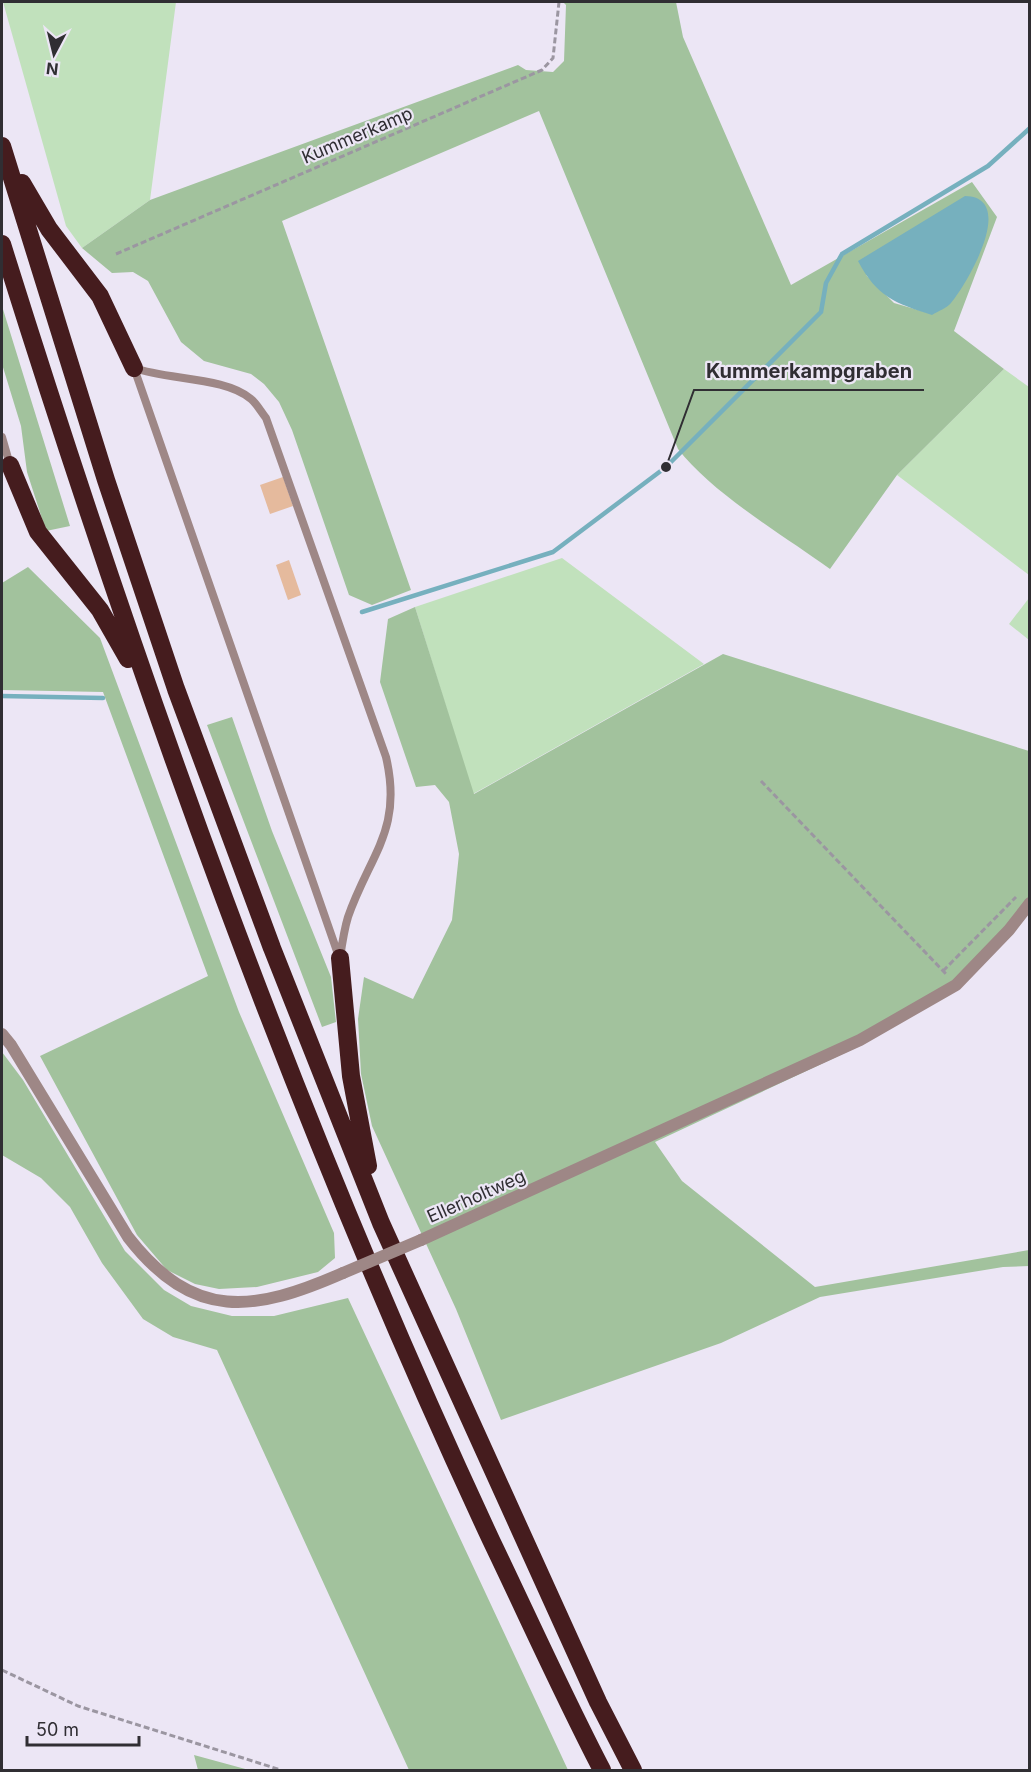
<svg xmlns="http://www.w3.org/2000/svg" width="1031" height="1772" font-family="Inter,sans-serif">
  <style>
    .green { fill: #c1e1bc }
    .forest { fill: #a2c29d; fill-rule: evenodd }
    .water { fill: #76b0be }
    .lines { fill: none; stroke-linecap: round; stroke-linejoin: round }
    .stream { stroke: #76b0be; stroke-width: 4.5 }
    .building { fill: #e5ba9d }
    .path { stroke: #9b96a1; stroke-width: 3; stroke-dasharray: 6 3; stroke-linecap: butt }
    .lane { stroke: #9e8786; stroke-width: 8 }
    .street { stroke: #9e8786; stroke-width: 12 }
    .highway { stroke: #451c1e; stroke-width: 18 }
    .street-bridge { stroke: #9e8786; stroke-width: 12 }
    .labels { text-anchor: middle; dominant-baseline: central; stroke-width: 4.5; stroke-linejoin: round; paint-order: stroke }
    .street-label { font-size: 18px; fill: #302e33; stroke: #ece6f5 }
    .leader { fill: none; stroke: #302e33; stroke-width: 2 }
    .callout-dot { fill: #302e33; stroke: #ece6f5; stroke-width: 2 }
    .callout-label { font-size: 20px; text-anchor: middle; font-weight: bold; fill: #302e33; stroke: #ece6f5; stroke-width: 4.5; stroke-linejoin: round; paint-order: stroke }
  </style>
  <rect width="100%" height="100%" fill="#ece6f5"/>
  <!-- green -->
  <path class="green" d="M3,2H176L150,200L82,248L66,226Z
    M1004,369L1029,387V575L897,475Z
    M562,558L704,664L473,794L415,607Z
    M1029,598L1030,599L1029,640L1009,624Z"/>
  <!-- forest -->
  <path class="forest" d="M563,2H676L683,37L791,285L972,182L997,217L954,331L1004,369L897,475L830,569C783,535 713,494 678,449L539,111L282,221L411,590L372,605L349,595L292,430L279,402L264,384L251,374L204,361L181,342L148,281L133,272L112,273L82,248L150,200L518,65L526,70L553,72L564,61L566,5ZM866,275L932,314L894,303Z
    M2,306L70,526L46,531L27,472L21,426L2,364Z
    M28,567L100,638L239,1012L334,1233L335,1258L318,1272L257,1287L219,1289L195,1284L167,1270L137,1235L40,1056L208,976L103,692L2,690V583Z
    M415,607L474,794L723,654L1029,751V913L1012,935L959,988L864,1044L655,1142L682,1181L815,1287L1029,1250V1266L1003,1267L820,1297L721,1343L501,1420L456,1309L372,1126L361,1074L358,1019L364,977L413,999L452,920L459,854L449,802L435,785L416,787L380,682L388,619Z
    M232,717L272,831L331,977L336,1022L322,1027L207,725Z
    M2,1052L23,1080L125,1251L164,1290L191,1306L232,1316H274L348,1298L568,1770H409L217,1350L173,1337L143,1319L102,1263L70,1207L41,1178L2,1155Z
    M194,1755L249,1770H198Z"/>
  <!-- water -->
  <path class="water" d="M965,196C1018,197 967,284 951,303C947,308 938,311 932,315C895,303 877,297 858,261Z"/>
  <g class="lines">
    <!-- stream -->
    <path class="stream" d="M362,612L553,552L666,467L821,312L826,283L842,254L988,166L1030,128
      M2,696L103,698"/>
  </g>
  <!-- building -->
  <path class="building" d="M283,477L293,506L270,514L260,485Z
    M289,560L301,595L288,600L276,565Z"/>
  <g class="lines">
    <!-- path -->
    <path class="path" d="M116,254L542,70L553,58L559,2
      M761,781L947,975
      M943,971L1016,897
      M2,1670L78,1706L281,1770"/>
    <!-- lane -->
    <path class="lane" d="M134,368C168,380 226,377 251,399C257,404 261,412 266,418L386,757C403,830 370,854 348,917C344,930 342,944 340,958
      M134,368L339,957
      M2,437L10,465"/>
    <!-- street -->
    <path class="street" d="M2,1034L11,1045L128,1237C194,1322 254,1312 343,1273
      M421,1240L860,1040L956,985L1009,930L1030,903"/>
    <!-- highway -->
    <path class="highway" d="M2,146L106,480L176,689L272,948L381,1223L598,1702L633,1770
      M22,183L49,229L100,296L134,368
      M2,244C140,685 295,1120 491,1540C528,1617 563,1695 602,1770
      M10,465L38,532L100,610L128,659
      M340,958L351,1076L368,1166"/>
    <!-- street-bridge -->
    <path class="street-bridge" d="M343,1273L421,1240"/>
  </g>
  <g class="labels">
    <!-- street labels -->
    <g class="street-label">
      <text transform="translate(357 135) rotate(-23)">Kummerkamp</text>
      <text transform="translate(476 1196) rotate(-24)">Ellerholtweg</text>
    </g>
  </g>
  <!-- callouts -->
  <path class="leader" d="M666 467L694 390H924"/>
  <circle class="callout-dot" cx="666" cy="467" r="6"/>
  <g class="callout-label">
    <text x="809" y="378">Kummerkampgraben</text>
  </g>
  <!-- border -->
  <rect width="1031" height="1772" fill="none" stroke="#302e33" stroke-width="6"/>
  <!-- north arrow -->
  <g transform="translate(54 54) rotate(187)" stroke="#ece6f5" stroke-width="4.5" paint-order="stroke">
  <path d="M0-4.5L10 22L0 15L-10 22Z" fill="#302e33"/>
  <text y="-9" font-size="16" font-weight="bold" text-anchor="middle" fill="#302e33">N</text>
  </g>
  <!-- scale -->
  <path d="M27 1736v9h112v-9" fill="none" stroke="#302e33" stroke-width="3"/>
  <text x="36" y="1736" font-size="18" fill="#302e33" stroke="#ece6f5" stroke-width="4.5" paint-order="stroke">50 m</text>
</svg>
